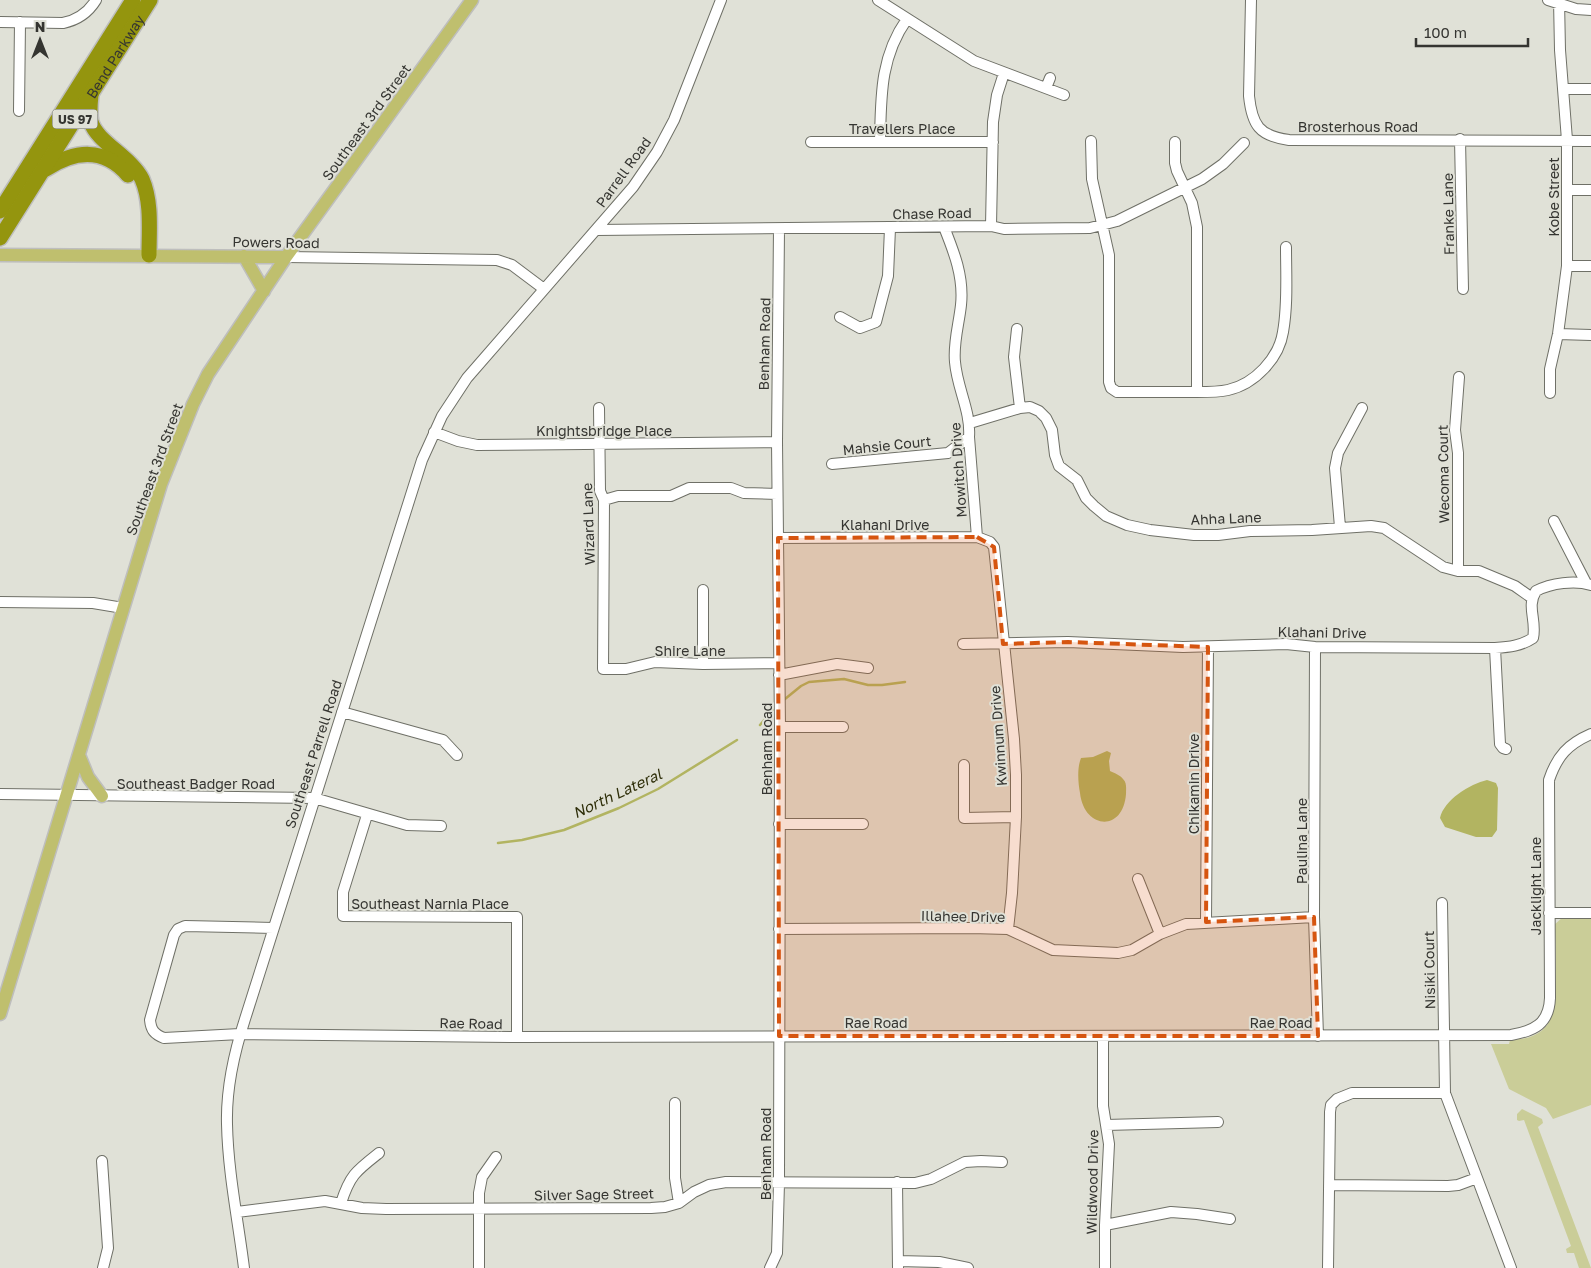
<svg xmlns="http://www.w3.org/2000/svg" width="1591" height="1268" font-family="'Golos Text',sans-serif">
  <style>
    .green { fill: #cacd98 }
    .water { fill: #b2b461 }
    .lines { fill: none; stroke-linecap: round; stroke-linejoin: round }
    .stream { stroke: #b2b461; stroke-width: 2.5 }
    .minor-casing { stroke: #6f7067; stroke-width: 12 }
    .major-casing { stroke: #bebebd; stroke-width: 15 }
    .highway-casing { stroke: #bebebd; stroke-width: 18 }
    .minor { stroke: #fff; stroke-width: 10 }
    .major { stroke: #bfbf6e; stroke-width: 12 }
    .highway { stroke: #94950e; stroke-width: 15 }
    .marked { fill: #d65510; fill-opacity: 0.2; stroke: #d65510; stroke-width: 4; stroke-dasharray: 10 6; stroke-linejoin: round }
    .labels { text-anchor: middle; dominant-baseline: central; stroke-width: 4; stroke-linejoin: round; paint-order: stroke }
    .shield { fill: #e0e1d7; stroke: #686963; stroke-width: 1 }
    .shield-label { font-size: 12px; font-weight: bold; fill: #353531 }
    .street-label { font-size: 14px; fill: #353531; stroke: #e0e1d7 }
    .water-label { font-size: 15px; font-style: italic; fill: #2e2e09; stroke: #e0e1d7 }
  </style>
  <rect width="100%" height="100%" fill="#e0e1d7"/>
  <!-- green -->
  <path class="green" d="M1563,917L1567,919H1591V1105L1553,1119L1546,1108L1509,1089L1491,1044H1509L1510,1040C1553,1039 1556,1013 1556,976C1556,961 1556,945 1555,930L1554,925Z
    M1522,1109L1542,1119L1543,1123L1538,1127L1591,1268H1579L1574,1253H1567L1566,1249L1571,1246L1524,1120L1519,1121L1517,1120V1114Z"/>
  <!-- water -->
  <path class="water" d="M1107,751L1111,753L1109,761L1110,771C1114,773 1120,775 1123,779C1127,783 1126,788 1126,794C1123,833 1084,829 1080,793C1078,782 1077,768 1081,758L1093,757Z
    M1487,780L1496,783L1498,788L1497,830L1492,837H1476L1445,827L1440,818C1444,800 1470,784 1487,780Z"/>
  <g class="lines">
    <!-- stream -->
    <path class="stream" d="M785,699L801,686L809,682L844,679L868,685H882L905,682
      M760,725L774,708
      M498,843L522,840L564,830L619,808L658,789L737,740"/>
    <defs>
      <path id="minor" d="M878,0L974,61L1064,95
        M1251,0L1249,96C1252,125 1259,136 1289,140L1591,141
        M1548,0L1576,9L1591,10
        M0,22L63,23C78,20 88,13 96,0
        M1046,88L1050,78
        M1563,89H1591
        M19,111L20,22
        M1460,139L1463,289
        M880,141C881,97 880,57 907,19
        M1091,141L1092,179L1109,255V382L1111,388L1117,392C1139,392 1161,392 1182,392C1197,392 1214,393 1228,390C1255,384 1279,358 1283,332C1288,304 1286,275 1286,247
        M811,142H993
        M1175,142V163L1177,171L1192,203L1197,227V392
        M1567,190H1591
        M991,226L993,122L997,95L1004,73
        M944,227C954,252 964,277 961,305C959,324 953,343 955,362C957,388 971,411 969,437L977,537
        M596,230L991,226L1004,229L1090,228L1117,221L1202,179L1223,164L1244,143
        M286,257L497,260L512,265L544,289
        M1567,266H1591
        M840,317L860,328L876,322L888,276L890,228
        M1017,329L1014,357L1020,408
        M1558,334L1591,335
        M1550,393V369L1558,334L1567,266V140L1560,50L1559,0
        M599,408L600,491L604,500L603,669H626L655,662L703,664L778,663
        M970,423L1020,408L1030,407L1039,411L1046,418L1052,430L1055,455L1059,466L1077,480L1086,498L1094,506L1106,516L1127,525L1150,530L1194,535H1218L1250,531L1312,530L1371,526L1384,528L1443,567L1458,571H1479L1515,586L1532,598
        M434,432L458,441L477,445L777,442
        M832,464L948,453L969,437
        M604,500L618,496H671L689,488H731L744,493L777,494
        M1554,521L1586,583
        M1340,527L1335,468L1338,453L1362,408
        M778,538L977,537L990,542L994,547L1014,739L1016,775V817L1012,893L1008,929
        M1458,571V453L1455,430L1459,377
        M703,590V664
        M0,602L93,603L123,608
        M963,644L1068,642L1183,647L1286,644L1315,647L1495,648C1509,647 1521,646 1533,638C1537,620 1526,607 1536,591C1551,583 1575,580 1591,585
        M1315,647L1314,917L1318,1036
        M1495,648L1500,744L1503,748L1506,749
        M779,675L837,664L868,668
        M342,712L443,740L457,755
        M780,727H843
        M964,765V818L1016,817
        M0,794L314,798L407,825L441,826
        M367,815L343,892V916L517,917V1037
        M779,824H863
        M1138,879L1160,934
        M1442,903L1445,1093L1511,1268
        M1549,913H1591
        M1206,922L1208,647
        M273,928L185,926L178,929L174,935L150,1020C151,1030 154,1034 164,1038L240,1034L517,1037L1511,1035C1534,1031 1549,1024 1550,998L1549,780C1557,756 1568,744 1591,734
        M779,929L971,928L1008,929L1053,950L1118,953L1132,950L1160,934L1186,924L1314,917
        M1103,1036V1106L1109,1144L1105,1225V1268
        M675,1103V1178L679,1203
        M1106,1125L1218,1122
        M102,1161L108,1248L103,1268
        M897,1182L898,1268
        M1329,1185L1448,1186L1458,1185L1477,1178
        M341,1203C350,1175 356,1171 379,1153
        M237,1212L325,1201L362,1208L386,1209L651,1208L665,1207L679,1203L694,1192L709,1185L726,1182L915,1183L931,1179L965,1162L981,1161L1002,1162
        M1105,1225L1171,1212L1197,1214L1230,1219
        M898,1261L939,1262L968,1268
        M244,1268C238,1220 228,1172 227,1124C226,1088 234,1053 245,1019L422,460L442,416L467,378L633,187L657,152L674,120L721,0
        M479,1268V1193L482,1177L496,1157
        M770,1268L777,1253L779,1183L780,727L777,442L779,229
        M1328,1268L1330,1112L1331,1105L1337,1099L1352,1093H1445"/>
      <path id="major" d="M0,255L286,257
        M244,256L264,291
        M79,755L88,777L102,796
        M0,1014L161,484L193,404L208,374L286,257L472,0"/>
      <g id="highway">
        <path d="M91,95C90,104 89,114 91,122C97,142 131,157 142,179C152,202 149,231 149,255"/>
        <path d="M46,169C75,150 104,147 128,175"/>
        <path d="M0,211L133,0"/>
        <path id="s1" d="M0,238L150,0"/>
      </g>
    </defs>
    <!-- minor casing -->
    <use href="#minor" class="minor-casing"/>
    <!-- major casing -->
    <use href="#major" class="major-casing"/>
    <!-- highway casing -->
    <use href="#highway" class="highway-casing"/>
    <!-- minor -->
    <use href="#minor" class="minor"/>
    <!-- major -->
    <use href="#major" class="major"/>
    <!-- highway -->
    <use href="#highway" class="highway"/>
  </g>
  <!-- marked area -->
  <path class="marked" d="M977,537L994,547L1003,644L1068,642L1208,647L1206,922L1314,917L1318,1036H779L778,538Z"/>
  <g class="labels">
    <!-- shield labels -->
    <rect class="shield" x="52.5" y="109.5" width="45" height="19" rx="4"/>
    <g class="shield-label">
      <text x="75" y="119">US 97</text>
    </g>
    <!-- street labels -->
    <g class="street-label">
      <text stroke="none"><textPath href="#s1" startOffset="215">Bend Parkway</textPath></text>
      <text transform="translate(366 122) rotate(-54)">Southeast 3rd Street</text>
      <text x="1358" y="126">Brosterhous Road</text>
      <text x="902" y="128">Travellers Place</text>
      <text transform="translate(623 172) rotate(-54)">Parrell Road</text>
      <text transform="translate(1553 197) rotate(-90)">Kobe Street</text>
      <text transform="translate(932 213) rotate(-1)">Chase Road</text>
      <text transform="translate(1448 214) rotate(-91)">Franke Lane</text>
      <text transform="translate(276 242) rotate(1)">Powers Road</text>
      <text transform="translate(764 344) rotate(-89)">Benham Road</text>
      <text x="604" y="430">Knightsbridge Place</text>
      <text transform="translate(887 445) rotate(-6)">Mahsie Court</text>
      <text transform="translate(154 469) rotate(-70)">Southeast 3rd Street</text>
      <text transform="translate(958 470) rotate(-94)">Mowitch Drive</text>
      <text transform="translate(1443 474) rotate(-91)">Wecoma Court</text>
      <text transform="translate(1226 518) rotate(-2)">Ahha Lane</text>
      <text transform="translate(588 524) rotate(-92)">Wizard Lane</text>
      <text x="885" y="524">Klahani Drive</text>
      <text transform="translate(1322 632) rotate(1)">Klahani Drive</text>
      <text x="690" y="650">Shire Lane</text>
      <text transform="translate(998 736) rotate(-94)">Kwinnum Drive</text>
      <text transform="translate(766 749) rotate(-90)">Benham Road</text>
      <text transform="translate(313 754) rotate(-72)">Southeast Parrell Road</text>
      <text x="196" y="783">Southeast Badger Road</text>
      <text transform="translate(1193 784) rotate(-90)">Chikamin Drive</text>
      <text transform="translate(1301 841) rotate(-90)">Paulina Lane</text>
      <text transform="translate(1535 886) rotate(-90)">Jacklight Lane</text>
      <text x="430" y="903">Southeast Narnia Place</text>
      <text transform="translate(963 916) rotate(1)">Illahee Drive</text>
      <text transform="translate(1429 970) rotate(-91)">Nisiki Court</text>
      <text x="876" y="1022">Rae Road</text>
      <text x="1281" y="1022">Rae Road</text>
      <text transform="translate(471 1023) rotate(1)">Rae Road</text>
      <text transform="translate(765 1154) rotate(-90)">Benham Road</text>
      <text transform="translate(1092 1182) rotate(-89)">Wildwood Drive</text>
      <text transform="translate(594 1194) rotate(-1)">Silver Sage Street</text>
    </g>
    <!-- water labels -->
    <g class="water-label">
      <text transform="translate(617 793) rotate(-25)">North Lateral</text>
    </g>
  </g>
  <!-- north arrow -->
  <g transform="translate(40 40)" stroke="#e0e1d7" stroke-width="4" paint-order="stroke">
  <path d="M0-4L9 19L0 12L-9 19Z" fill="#353531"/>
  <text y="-8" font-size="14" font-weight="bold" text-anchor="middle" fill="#353531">N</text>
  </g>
  <!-- scale -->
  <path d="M1416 38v8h112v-8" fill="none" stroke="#353531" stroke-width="2.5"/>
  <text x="1424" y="38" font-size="15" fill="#353531" stroke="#e0e1d7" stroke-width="4" paint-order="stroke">100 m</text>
</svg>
